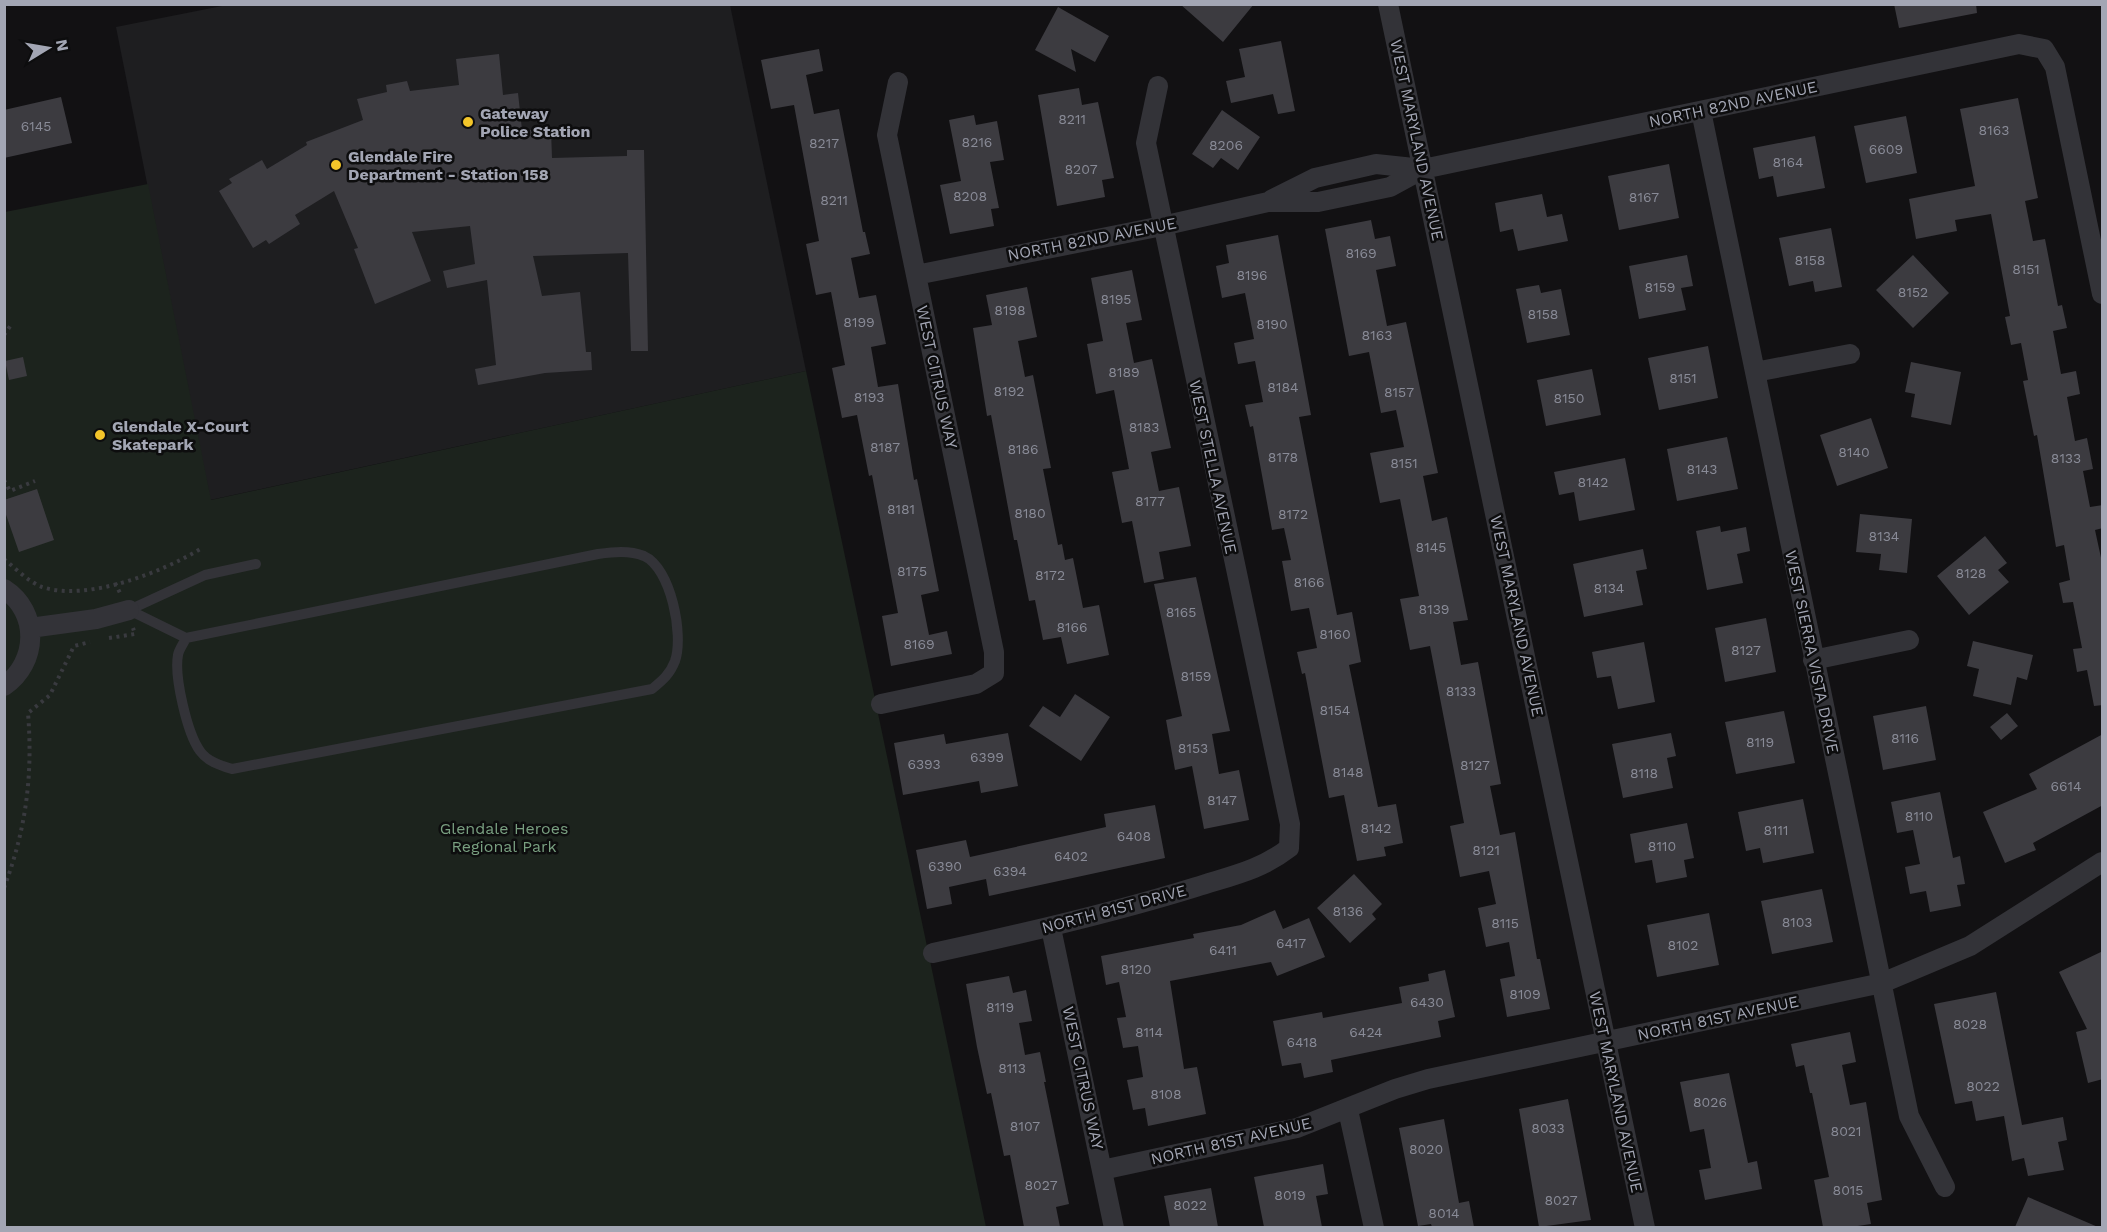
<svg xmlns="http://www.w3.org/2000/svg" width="2107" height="1232" font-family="'Work Sans',sans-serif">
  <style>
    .built { fill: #1e1e20 }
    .green { fill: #1c231d }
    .building { fill: #3c3b40 }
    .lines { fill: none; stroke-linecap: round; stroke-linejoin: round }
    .path { stroke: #393a3f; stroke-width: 4; stroke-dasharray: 3 4.5; stroke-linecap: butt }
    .lane { stroke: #333338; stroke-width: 10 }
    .street { stroke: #333338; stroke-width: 20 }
    .poi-dot { fill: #f3c52a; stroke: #0d0d0e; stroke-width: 2 }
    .labels { text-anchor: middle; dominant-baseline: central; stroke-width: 5; stroke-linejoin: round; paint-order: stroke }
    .number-label { font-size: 14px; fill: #898b97 }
    .street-label { font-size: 16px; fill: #a3a6b4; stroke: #0d0d0e }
    .poi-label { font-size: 16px; font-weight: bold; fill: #a3a6b4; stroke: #0d0d0e; text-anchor: start }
    .park-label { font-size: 16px; fill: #799f80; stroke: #0d0d0e }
  </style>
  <rect width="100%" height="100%" fill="#121113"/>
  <!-- built -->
  <path class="built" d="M232,4L730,5L806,371L210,500L116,27Z"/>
  <!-- green -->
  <path class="green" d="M148,184L211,500L806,371L986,1227L5,1228V212Z"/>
  <!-- building -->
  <path class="building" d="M1180,4H1254L1223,42Z
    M1894,4H1976L1977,13L1899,28Z
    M1058,7L1109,36L1095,62L1071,49L1076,72L1035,50Z
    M1281,41L1295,111L1278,114L1273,94L1231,103L1226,81L1245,77L1239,49Z
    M819,49L823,71L806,75L814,114L839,109L863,232H865L870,254L851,258L859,298L876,295L886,344L871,347L878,387L898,384L914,480L917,479L939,591L921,595L929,635L947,631L952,654L891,666L882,616L898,613L872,475L869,476L857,415L842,418L832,368L845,365L831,292L816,295L806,244L819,241L794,105L771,109L761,60Z
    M499,54L503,95L518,93L522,130H551L552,158L627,156V150H644L648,351H631L628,253L533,256L542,296L580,292L586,352H591L592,370L545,373L478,385L475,369L496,365L487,280L447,288L443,271L475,264L470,226L412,232L431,281L375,304L354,249L358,248L334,191L295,215L300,224L269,244L266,240L253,248L219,191L232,183L229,179L262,160L267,169L307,145L306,142L363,120L357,99L387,92L386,85L407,81L410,91L459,85L456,59Z
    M1079,88L1082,105L1098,102L1114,178L1102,180L1105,197L1057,206L1038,95Z
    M61,97L72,143L4,158V110Z
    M2018,98L2038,198L2025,201L2033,241L2045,239L2058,306L2062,305L2067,328L2053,331L2061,374L2076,371L2080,394L2067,397L2075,441L2087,438L2093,469L2083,471L2090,507L2103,505V528L2095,530L2103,567V705L2094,706L2087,670L2077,672L2073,649L2082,648L2073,602L2063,603L2059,583L2070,580L2064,545L2056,547L2037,435L2034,436L2023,381L2028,380L2021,343L2011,345L2005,317L2010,316L1991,214L1955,220L1957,231L1916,239L1909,199L1975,186L1960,109Z
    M1222,110L1260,137L1238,170L1221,158L1213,168L1192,154Z
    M974,115L976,125L997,121L1004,160L990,162L999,208L991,209L994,226L950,234L940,185L961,181L949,120Z
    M1906,116L1917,173L1866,183L1854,126Z
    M1815,136L1825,188L1777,197L1773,176L1759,179L1753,148Z
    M1669,164L1679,218L1619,230L1608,176Z
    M1542,194L1547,217L1562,214L1568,241L1518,251L1513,229L1500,232L1495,203Z
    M1371,220L1375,239L1390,236L1396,266L1376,270L1387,326L1406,322L1438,473L1423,476L1432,521L1447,517L1468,620L1453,622L1461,665L1478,662L1501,784L1490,786L1500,835L1515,832L1537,959H1540L1550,1009L1507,1017L1500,979L1515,976L1509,942L1486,947L1478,908L1496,904L1489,871L1460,877L1450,826L1464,823L1430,646L1410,650L1400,599L1419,596L1400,499L1380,503L1370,453L1404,447L1396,410L1381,413L1369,352L1349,356L1325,229Z
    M1831,228L1842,287L1815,292L1813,281L1789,286L1779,238Z
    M1278,235L1311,415L1299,417L1337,615L1352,612L1361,662L1349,665L1378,807L1396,804L1403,843L1384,847L1386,856L1357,861L1344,795L1329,798L1305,673L1302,674L1297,652L1317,648L1309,608L1291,611L1282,561L1291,560L1284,528L1272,530L1253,426L1250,427L1245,405L1263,402L1255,361L1238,364L1234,343L1254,339L1245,293L1222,298L1216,266L1229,263L1226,245Z
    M1687,255L1693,286L1681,288L1686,310L1639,319L1629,266Z
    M1913,255L1949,293L1913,328L1876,290Z
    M1132,270L1142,320L1126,323L1134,363L1152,359L1171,448L1151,452L1159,491L1179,487L1191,546L1159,552L1164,579L1144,583L1132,521L1122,523L1112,472L1129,469L1114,390L1096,394L1087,344L1103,341L1091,278Z
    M1539,285L1541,293L1561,289L1570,335L1527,343L1516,289Z
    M1027,287L1037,337L1018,341L1025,377L1033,375L1051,468L1043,469L1058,545L1062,544L1065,560L1073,558L1083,608L1099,605L1109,655L1067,664L1061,637L1043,640L1035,600L1029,601L1017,540H1014L991,415L987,416L973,328L992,325L986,295Z
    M1708,346L1718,398L1659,410L1648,358Z
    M23,357L27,376L9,380L5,361Z
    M1911,362L1961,372L1951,425L1911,417L1915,394L1905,392Z
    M1592,369L1601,415L1546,426L1537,380Z
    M1871,418L1888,468L1837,486L1820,435Z
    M1727,437L1738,489L1677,501L1667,449Z
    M1625,458L1635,510L1579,521L1574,492L1559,495L1554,472Z
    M37,489L54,540L19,552L4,509V500Z
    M1860,514L1912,519L1907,573L1879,570L1881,554L1856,552Z
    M1720,526L1721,532L1746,527L1750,551L1737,554L1743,583L1707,590L1696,531Z
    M1985,536L2007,563L1998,570L2009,582L1969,615L1937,576Z
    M1643,549L1647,569L1636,571L1643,605L1584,617L1573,564Z
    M1196,577L1230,731L1212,734L1219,774L1239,770L1249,820L1204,829L1192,766L1175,770L1166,720L1182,716L1154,584Z
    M1766,618L1776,672L1725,682L1715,628Z
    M1973,641L2033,655L2027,680L2017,677L2011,705L1973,696L1979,669L1967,666Z
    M1644,642L1655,702L1618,709L1611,676L1597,678L1592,652Z
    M1075,694L1110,717L1081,761L1029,726L1043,706L1060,717Z
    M1926,706L1936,760L1883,770L1873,716Z
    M1784,711L1795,763L1736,774L1725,722Z
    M2007,713L2018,726L2001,740L1990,727Z
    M1008,733L1018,786L981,793L979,781L903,795L894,743L944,734L946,744Z
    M1671,733L1676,756L1667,758L1673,788L1623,798L1612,744Z
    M2103,734V805L2033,843L2036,850L2005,863L1983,812L2037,789L2029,774Z
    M1940,792L1953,858L1960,856L1965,884L1957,885L1961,906L1930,912L1926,891L1910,894L1905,867L1920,864L1913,830L1897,833L1891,802Z
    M1803,799L1814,853L1763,863L1760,848L1746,851L1738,812Z
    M1155,805L1165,858L989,896L986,879L949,887L952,904L927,909L916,850L966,840L970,857L1106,827L1104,814Z
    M1687,823L1694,858L1684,860L1687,877L1656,883L1652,860L1635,863L1630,834Z
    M1354,874L1382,904L1372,914L1376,919L1350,943L1317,908Z
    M1822,889L1833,942L1772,954L1761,901Z
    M1275,910L1283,929L1309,918L1325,957L1277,976L1271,962L1170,981L1184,1069L1197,1067L1206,1114L1148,1126L1145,1108L1133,1110L1127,1080L1143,1077L1138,1046L1123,1048L1117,1018L1126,1017L1119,982L1106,985L1101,956L1194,938L1193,934L1241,925Z
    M1709,913L1719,965L1657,977L1647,925Z
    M2103,951V1079L2088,1083L2076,1032L2087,1029L2059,972Z
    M1445,970L1455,1017L1438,1021L1441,1037L1331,1060L1333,1072L1304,1078L1301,1063L1282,1066L1273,1021L1322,1012L1323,1018L1402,1003L1399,987L1429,981L1428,974Z
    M1009,976L1013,993L1026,990L1032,1021L1019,1023L1025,1055L1040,1052L1046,1082H1044L1069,1204L1056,1207L1060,1227H1024L1010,1155L1004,1156L991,1093L987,1094L977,1047L966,984Z
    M1996,992L2022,1125L2063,1117L2067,1140L2058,1142L2064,1170L2028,1176L2024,1158L2012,1161L2004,1116L1976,1121L1972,1101L1955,1104L1934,1004Z
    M1850,1032L1856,1062L1842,1065L1850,1105L1866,1102L1882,1200L1867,1203L1871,1224L1851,1227H1823L1814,1180L1829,1177L1812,1093H1810L1804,1065L1796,1067L1791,1044Z
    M1729,1073L1748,1163L1757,1161L1762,1189L1705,1200L1699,1170L1711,1168L1704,1129L1690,1132L1680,1082Z
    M1568,1099L1591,1220L1539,1227L1519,1109Z
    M1444,1119L1459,1203L1469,1201L1474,1227H1432L1431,1224L1418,1226L1399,1128Z
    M1323,1164L1328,1194L1316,1196L1322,1227H1264L1254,1177Z
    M1211,1188L1218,1227H1170L1164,1196Z
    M2028,1197L2098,1227H2015Z"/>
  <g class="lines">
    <!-- path -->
    <path class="path" d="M4,335L11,325
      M4,480L10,491L35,481
      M4,559C15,568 29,582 42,587C87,602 163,572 202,548
      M115,583L120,593
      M109,638L135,634L133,628
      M4,888C26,829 33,776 28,713L50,695L74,646L90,642"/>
    <!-- lane -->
    <path class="lane" d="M129,610L186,638L598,554C613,552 629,550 644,556C671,568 684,635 675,661C670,674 663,680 652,689L232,769C219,765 207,761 200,751C187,733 174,676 178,655C179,649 184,643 186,638
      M129,610L205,575L256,564"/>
    <!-- street -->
    <path class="street" d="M1388,4L1645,1228
      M1701,111L1909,1116L1945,1187
      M1271,200L1315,178L1376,164L1423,169
      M916,275L1162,226L1268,202H1318L1390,187L1423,169L2019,44L2044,49L2055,67L2102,294
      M1755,372L1850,354
      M4,589C40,612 38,663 4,686
      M30,628L96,619L129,610
      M1813,660L1909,640
      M881,704L976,684L994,673V652L887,135L898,82
      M1051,928L1114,1228
      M933,953C1022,934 1109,914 1196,887C1230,876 1261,870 1289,848L1290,824L1146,143L1158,86
      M1348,1110L1374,1228
      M1102,1170L1297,1128L1395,1089L1428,1079L1882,983L1970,946L2102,862"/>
  </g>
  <!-- markers -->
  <g class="poi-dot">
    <circle cx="468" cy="122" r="6"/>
    <circle cx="336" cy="165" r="6"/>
    <circle cx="100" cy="435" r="6"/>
  </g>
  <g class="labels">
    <!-- number labels -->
    <g class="number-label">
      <text x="1072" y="119">8211</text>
      <text x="36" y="126">6145</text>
      <text x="1994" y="130">8163</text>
      <text x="977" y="142">8216</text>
      <text x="824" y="143">8217</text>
      <text x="1226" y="145">8206</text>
      <text x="1886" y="149">6609</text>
      <text x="1788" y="162">8164</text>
      <text x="1081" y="169">8207</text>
      <text x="970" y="196">8208</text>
      <text x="1644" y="197">8167</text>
      <text x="834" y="200">8211</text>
      <text x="1361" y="253">8169</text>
      <text x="1810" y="260">8158</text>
      <text x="2026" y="269">8151</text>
      <text x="1252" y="275">8196</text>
      <text x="1660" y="287">8159</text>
      <text x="1913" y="292">8152</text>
      <text x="1116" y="299">8195</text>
      <text x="1010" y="310">8198</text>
      <text x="1543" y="314">8158</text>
      <text x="859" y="322">8199</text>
      <text x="1272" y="324">8190</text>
      <text x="1377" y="335">8163</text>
      <text x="1124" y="372">8189</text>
      <text x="1683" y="378">8151</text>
      <text x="1283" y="387">8184</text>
      <text x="1009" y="391">8192</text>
      <text x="1399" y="392">8157</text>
      <text x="869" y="397">8193</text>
      <text x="1569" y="398">8150</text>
      <text x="1144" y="427">8183</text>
      <text x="885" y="447">8187</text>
      <text x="1023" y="449">8186</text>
      <text x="1854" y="452">8140</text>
      <text x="1283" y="457">8178</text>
      <text x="2066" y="458">8133</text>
      <text x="1404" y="463">8151</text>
      <text x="1702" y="469">8143</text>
      <text x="1593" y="482">8142</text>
      <text x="1150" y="501">8177</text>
      <text x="901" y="509">8181</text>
      <text x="1030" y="513">8180</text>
      <text x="1293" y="514">8172</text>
      <text x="1884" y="536">8134</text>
      <text x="1431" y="547">8145</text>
      <text x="912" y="571">8175</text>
      <text x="1971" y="573">8128</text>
      <text x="1050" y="575">8172</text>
      <text x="1309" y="582">8166</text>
      <text x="1609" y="588">8134</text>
      <text x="1434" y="609">8139</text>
      <text x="1181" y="612">8165</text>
      <text x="1072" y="627">8166</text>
      <text x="1335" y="634">8160</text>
      <text x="919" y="644">8169</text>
      <text x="1746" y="650">8127</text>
      <text x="1196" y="676">8159</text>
      <text x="1461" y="691">8133</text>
      <text x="1335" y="710">8154</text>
      <text x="1905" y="738">8116</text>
      <text x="1760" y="742">8119</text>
      <text x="1193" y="748">8153</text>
      <text x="987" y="757">6399</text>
      <text x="924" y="764">6393</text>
      <text x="1475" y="765">8127</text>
      <text x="1348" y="772">8148</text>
      <text x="1644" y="773">8118</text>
      <text x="2066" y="786">6614</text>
      <text x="1222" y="800">8147</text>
      <text x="1919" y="816">8110</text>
      <text x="1376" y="828">8142</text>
      <text x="1776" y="830">8111</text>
      <text x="1134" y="836">6408</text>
      <text x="1662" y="846">8110</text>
      <text x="1486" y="850">8121</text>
      <text x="1071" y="856">6402</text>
      <text x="945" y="866">6390</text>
      <text x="1010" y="871">6394</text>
      <text x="1348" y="911">8136</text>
      <text x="1797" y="922">8103</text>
      <text x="1505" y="923">8115</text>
      <text x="1291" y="943">6417</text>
      <text x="1683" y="945">8102</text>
      <text x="1223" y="950">6411</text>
      <text x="1136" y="969">8120</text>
      <text x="1525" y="994">8109</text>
      <text x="1427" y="1002">6430</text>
      <text x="1000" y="1007">8119</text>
      <text x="1970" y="1024">8028</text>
      <text x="1149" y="1032">8114</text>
      <text x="1366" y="1032">6424</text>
      <text x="1302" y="1042">6418</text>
      <text x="1012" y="1068">8113</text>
      <text x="1983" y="1086">8022</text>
      <text x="1166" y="1094">8108</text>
      <text x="1710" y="1102">8026</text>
      <text x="1025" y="1126">8107</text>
      <text x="1548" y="1128">8033</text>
      <text x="1846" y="1131">8021</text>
      <text x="1426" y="1149">8020</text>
      <text x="1041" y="1185">8027</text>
      <text x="1848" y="1190">8015</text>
      <text x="1290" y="1195">8019</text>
      <text x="1561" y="1200">8027</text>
      <text x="1190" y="1205">8022</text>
      <text x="1444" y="1213">8014</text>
    </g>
    <!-- street labels -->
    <g class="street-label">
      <text transform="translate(1733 104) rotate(-12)">NORTH 82ND AVENUE</text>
      <text transform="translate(1417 140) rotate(78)">WEST MARYLAND AVENUE</text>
      <text transform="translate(1092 239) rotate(-11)">NORTH 82ND AVENUE</text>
      <text transform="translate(937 377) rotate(78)">WEST CITRUS WAY</text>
      <text transform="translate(1213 467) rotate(78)">WEST STELLA AVENUE</text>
      <text transform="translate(1517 616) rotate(78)">WEST MARYLAND AVENUE</text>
      <text transform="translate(1812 652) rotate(78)">WEST SIERRA VISTA DRIVE</text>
      <text transform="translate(1114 909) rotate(-15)">NORTH 81ST DRIVE</text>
      <text transform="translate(1718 1018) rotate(-12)">NORTH 81ST AVENUE</text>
      <text transform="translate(1083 1078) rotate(78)">WEST CITRUS WAY</text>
      <text transform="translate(1616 1092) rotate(78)">WEST MARYLAND AVENUE</text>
      <text transform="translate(1231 1141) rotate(-13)">NORTH 81ST AVENUE</text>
    </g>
    <!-- poi labels -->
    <g class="poi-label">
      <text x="480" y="113">Gateway<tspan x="480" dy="18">Police Station</tspan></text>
      <text x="348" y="156">Glendale Fire<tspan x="348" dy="18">Department - Station 158</tspan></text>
      <text x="112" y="426">Glendale X-Court<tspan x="112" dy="18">Skatepark</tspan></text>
    </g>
    <!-- park labels -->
    <g class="park-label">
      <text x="504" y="828">Glendale Heroes<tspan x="504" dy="18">Regional Park</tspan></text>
    </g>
  </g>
  <!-- border -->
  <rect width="2107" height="1232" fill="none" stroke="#a3a6b4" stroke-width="12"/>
  <!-- north arrow -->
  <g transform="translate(48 48) rotate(79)" stroke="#0d0d0e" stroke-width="4.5" paint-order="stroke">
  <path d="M0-4.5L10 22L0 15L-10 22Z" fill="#a3a6b4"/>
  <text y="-9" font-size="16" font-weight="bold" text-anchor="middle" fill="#a3a6b4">N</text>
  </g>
</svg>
